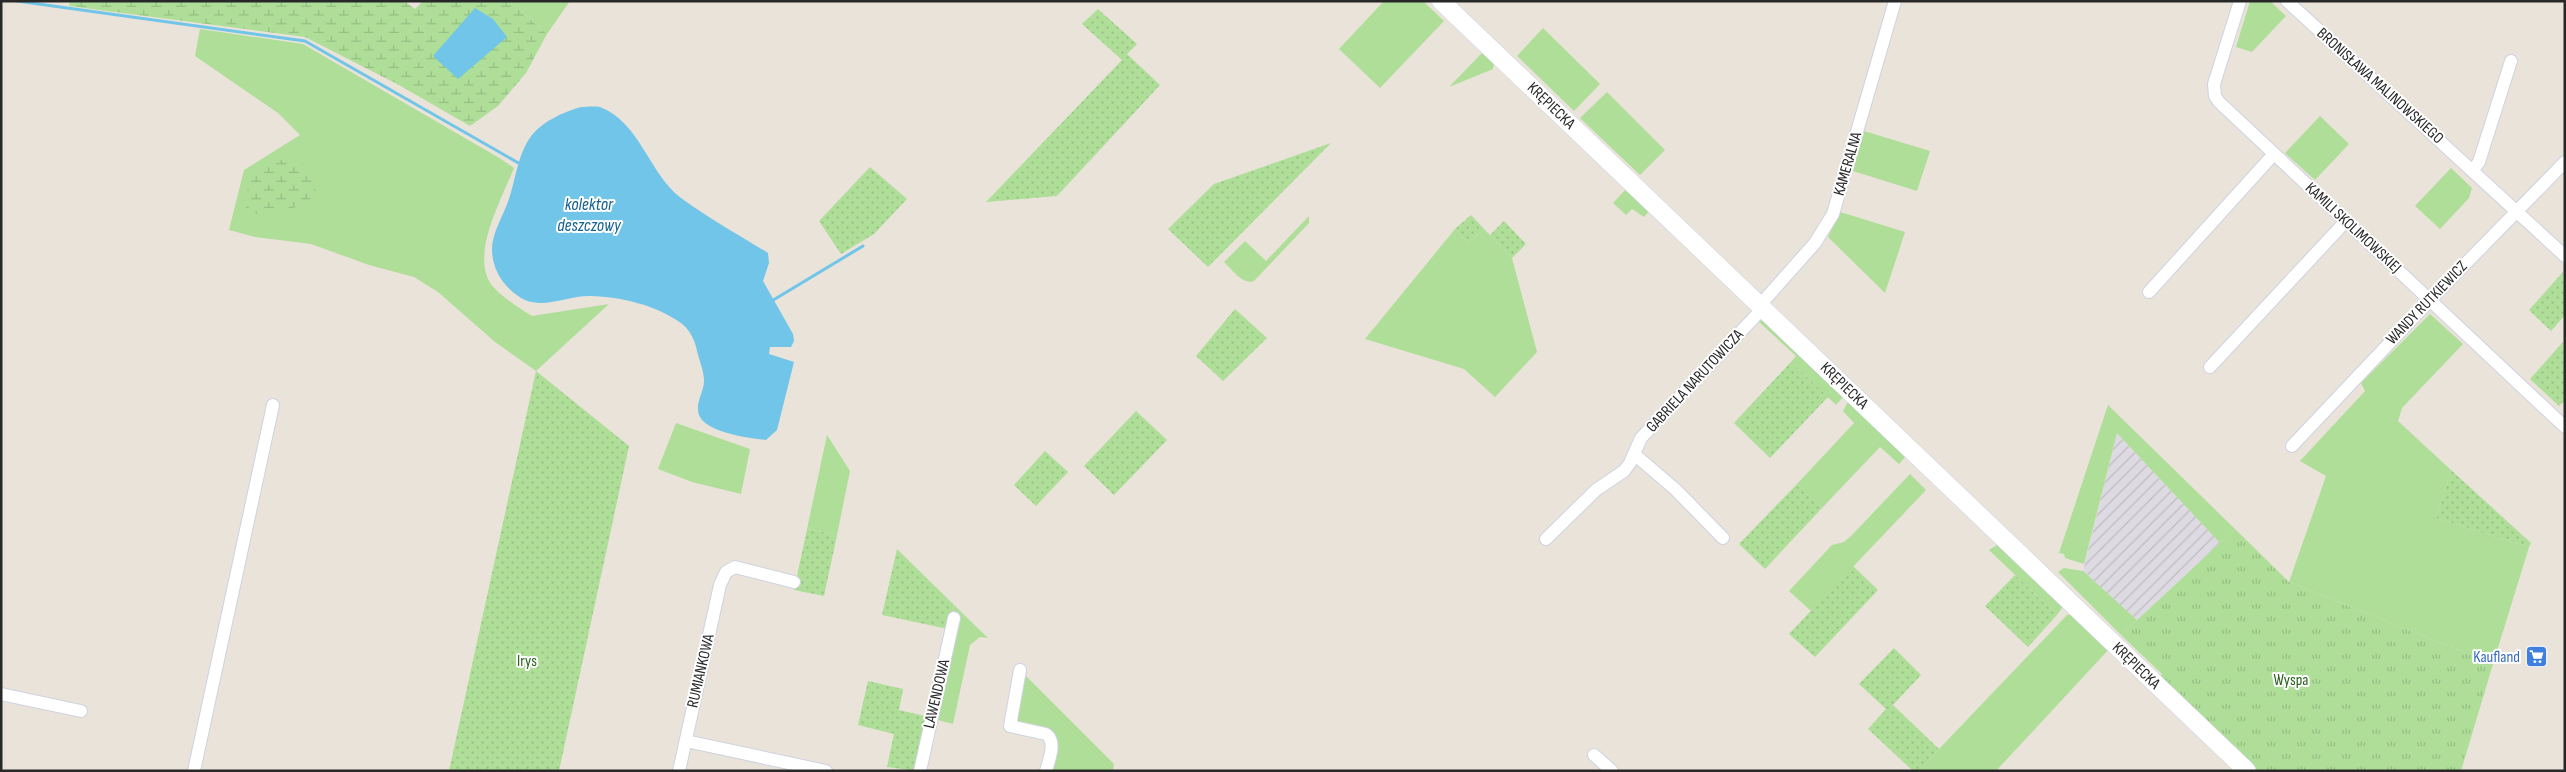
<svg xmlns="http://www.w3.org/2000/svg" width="2566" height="772" font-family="'Sofia Sans Condensed',sans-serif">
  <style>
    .industrial { fill: url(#industrial-furrows) }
    .grass { fill: #aede98 }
    .wetland { fill: url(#wetland-marsh) }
    .park { fill: url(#park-tufts) }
    .garden { fill: url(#garden-dots) }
    .water { fill: #70c5e8 }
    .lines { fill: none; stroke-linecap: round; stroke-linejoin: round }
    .stream { stroke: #70c5e8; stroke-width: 3 }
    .street-casing { stroke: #cfd2e0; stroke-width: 14 }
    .secondary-casing { stroke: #cfd2e0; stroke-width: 19 }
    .street { stroke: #fff; stroke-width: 12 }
    .secondary { stroke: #fff; stroke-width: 18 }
    .labels { text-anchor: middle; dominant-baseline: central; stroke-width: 4; stroke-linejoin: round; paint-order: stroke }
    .street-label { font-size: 16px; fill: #282828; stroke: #fff }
    .shop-label { font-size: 16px; fill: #366cbe; stroke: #fff; text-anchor: end }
    .park-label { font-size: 16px; fill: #29601c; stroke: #fff }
    .water-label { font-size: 18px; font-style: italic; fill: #136290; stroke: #fff }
  </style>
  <defs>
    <pattern id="industrial-furrows" width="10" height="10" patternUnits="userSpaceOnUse" patternTransform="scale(1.25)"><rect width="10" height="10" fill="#dddae2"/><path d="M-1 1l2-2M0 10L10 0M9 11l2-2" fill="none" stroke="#bebbc2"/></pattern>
    <pattern id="wetland-marsh" width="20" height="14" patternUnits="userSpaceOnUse" patternTransform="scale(1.25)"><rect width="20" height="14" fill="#aede98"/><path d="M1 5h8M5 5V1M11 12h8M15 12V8" fill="none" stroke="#96be83"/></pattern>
    <pattern id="park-tufts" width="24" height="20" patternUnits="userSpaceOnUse" patternTransform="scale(1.25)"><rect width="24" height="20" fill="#aede98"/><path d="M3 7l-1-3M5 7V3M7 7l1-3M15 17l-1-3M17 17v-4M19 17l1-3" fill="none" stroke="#96be83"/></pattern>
    <pattern id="garden-dots" width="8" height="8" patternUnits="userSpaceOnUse" patternTransform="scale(1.25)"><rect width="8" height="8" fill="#aede98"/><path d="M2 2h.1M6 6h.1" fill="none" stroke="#96be83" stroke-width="1.8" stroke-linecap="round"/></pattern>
  </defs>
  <rect width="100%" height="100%" fill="#eae3da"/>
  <!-- industrial -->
  <path class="industrial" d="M2117,433L2220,543L2137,620L2083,571Z"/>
  <!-- grass -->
  <path class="grass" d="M509,1H570L547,34Z
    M1384,1H1423L1444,21L1380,88L1339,49Z
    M2250,1H2270L2286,16L2252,52L2236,47Z
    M1543,28L1600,84L1574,111L1517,56Z
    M200,29L303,44L501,159L514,168C502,198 474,248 488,279C494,293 520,308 532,316L609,304L536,371L495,342L438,292L414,277L369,265L311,244L255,237L229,230L244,170L300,135L278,113L195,56Z
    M1483,52L1494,63L1493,69L1449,87Z
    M1607,92L1665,150L1640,175L1580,118Z
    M2320,116L2349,144L2315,180L2285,153Z
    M1864,131L1930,151L1917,191L1853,171Z
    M2451,168L2472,188L2469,198L2440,229L2415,206Z
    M1628,187L1649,211L1644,217L1632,209L1626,215L1613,203Z
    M1840,212L1905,232L1885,293L1828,237Z
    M1309,216V223L1254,281C1242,285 1232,269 1224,262L1245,241L1266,261Z
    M1455,229L1468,243L1484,229L1512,258L1537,352L1495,397L1464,369L1365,339Z
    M2430,314L2463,344L2402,408L2398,421L2451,470L2436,518L2529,547L2493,664L2289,582L2326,476L2300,461L2365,391L2361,383Z
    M1757,320L1768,321L1843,397L1836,405L1791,362L1796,356Z
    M1848,402H1850L1906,456L1899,464L1880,447L1822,508L1797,484L1854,423L1843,411Z
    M2108,405L2235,529L2220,543L2117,433L2084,564L2065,558L2064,554L2059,553Z
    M676,423L750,449L741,494L692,482L658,469Z
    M827,435L850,471L837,535L807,529Z
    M1910,474L1926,490L1811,611L1789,591L1832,545L1844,542L1852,535Z
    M1997,545L2003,546L2061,601L2062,608L2057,615L1989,550Z
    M2064,568L2083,571L2137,620L2121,635L2058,572Z
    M954,605L988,638L980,637L970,645L953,724L934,719Z
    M2067,615H2074L2110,648L1996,771H1918Z
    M1022,672L1114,764L1113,771H1049L1055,738L1020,724L1016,719Z"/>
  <!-- wetland -->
  <path class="wetland" d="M70,1H404L415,9L423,1H509L547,34L526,73L498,106L470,126L399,85L305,37L69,6Z
    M287,158L312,168L316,189L307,204L266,215L246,213C246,174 251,170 287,158Z"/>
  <!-- park -->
  <path class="park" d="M2235,529L2289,582L2493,664L2461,771H2256L2158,679L2162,674L2121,635Z"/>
  <!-- garden -->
  <path class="garden" d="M1098,9L1137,44L1127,54L1160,85L1057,196L986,202L1122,60L1082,24Z
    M1331,143L1208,267L1168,229L1214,184Z
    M870,167L907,199L874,234L841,254L819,221Z
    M1471,215L1484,229L1468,243L1455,229Z
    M1504,221L1526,244L1512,258L1490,235Z
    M2563,272L2565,315L2551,331L2529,310Z
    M1235,309L1267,338L1223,381L1196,356Z
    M2563,342L2565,400L2559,406L2530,379Z
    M1791,362L1828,397L1770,458L1734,423Z
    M536,371L629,446L559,771H449Z
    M1136,411L1167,440L1114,495L1084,466Z
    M1045,451L1068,472L1036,506L1014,485Z
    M2451,470L2531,543L2529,547L2436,518Z
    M1797,484L1822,508L1765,569L1739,544Z
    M807,529L837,535L824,596L794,590Z
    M897,549L954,605L948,629L882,615Z
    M1853,566L1878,590L1815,657L1789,634Z
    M2015,575L2057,615L2028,647L1985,606Z
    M1894,648L1921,675L1893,705L1939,749L1918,771H1913L1868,729L1886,709L1859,684Z
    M868,681L903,689L899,710L929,717L917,771L887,767L894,734L858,725Z"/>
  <!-- water -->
  <path class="water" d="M475,8L493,19L507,37L458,79L433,56Z
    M581,107C586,107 594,106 600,107C640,122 649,174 681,198C708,218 739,235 768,253L769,263L763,281L793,334L794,341L791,347H770L769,354L794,362L777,430L766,440C749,438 698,432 698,410C697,400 704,391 704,381C704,371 699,360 697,351C695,340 690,330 681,323C656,305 621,297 591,296C567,295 540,312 518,296C502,285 492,268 492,249C492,233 504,214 509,199C516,178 518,153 532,135C543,121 564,112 581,107Z"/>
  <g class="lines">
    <!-- stream -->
    <path class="stream" d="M17,1L305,41L522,165
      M770,302L863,246"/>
    <defs>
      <path id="street" d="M2240,1L2214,84L2215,96L2219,102L2565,427
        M2287,1L2565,256
        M2473,170L2479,162L2511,61
        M2149,292L2273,155
        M1760,305L1815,243L1833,214L1895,1
        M2210,367L2346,221
        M2292,446L2431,299L2565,162
        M1634,454L1675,489L1723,538
        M1546,539L1596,490L1624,471L1630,463L1641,438L1763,308
        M1020,670L1010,726L1046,734C1057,742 1049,759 1046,771
        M1,694L81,711
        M686,741L826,771
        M1594,755L1612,771
        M194,771L273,405
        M679,771L720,585L726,572L735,567L794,582
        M920,771L954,618"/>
      <path id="secondary" d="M1441,1L2247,771"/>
    </defs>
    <!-- street casing -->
    <use href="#street" class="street-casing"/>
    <!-- secondary casing -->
    <use href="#secondary" class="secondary-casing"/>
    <!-- street -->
    <use href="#street" class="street"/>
    <!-- secondary -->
    <use href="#secondary" class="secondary"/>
  </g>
  <!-- icons -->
  <defs>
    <symbol id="supermarket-square" viewBox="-11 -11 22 22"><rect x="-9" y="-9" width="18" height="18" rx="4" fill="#3f7fe0" stroke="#fff"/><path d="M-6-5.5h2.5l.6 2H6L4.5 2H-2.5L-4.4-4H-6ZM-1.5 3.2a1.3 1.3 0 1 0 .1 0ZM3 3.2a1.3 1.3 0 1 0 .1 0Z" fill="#fff"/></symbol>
  </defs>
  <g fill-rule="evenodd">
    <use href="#supermarket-square" x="2524" y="644" width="25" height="25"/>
  </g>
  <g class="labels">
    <!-- street labels -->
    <g class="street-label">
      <text transform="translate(2380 86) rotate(42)">BRONISŁAWA MALINOWSKIEGO</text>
      <text transform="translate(1551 106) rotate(44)">KRĘPIECKA</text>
      <text transform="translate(1848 164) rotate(-74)">KAMERALNA</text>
      <text transform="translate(2353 228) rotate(43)">KAMILI SKOLIMOWSKIEJ</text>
      <text transform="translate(2427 303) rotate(-46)">WANDY RUTKIEWICZ</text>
      <text transform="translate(1695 381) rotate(-47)">GABRIELA NARUTOWICZA</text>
      <text transform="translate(1844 386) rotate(44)">KRĘPIECKA</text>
      <text transform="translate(2136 666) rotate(44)">KRĘPIECKA</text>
      <text transform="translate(701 671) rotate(-77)">RUMIANKOWA</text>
      <text transform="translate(937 694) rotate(-77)">LAWENDOWA</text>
    </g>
    <!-- shop labels -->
    <g class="shop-label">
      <text x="2520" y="657">Kaufland</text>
    </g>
    <!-- park labels -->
    <g class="park-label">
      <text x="527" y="661">Irys</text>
      <text x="2291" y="680">Wyspa</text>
    </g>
    <!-- water labels -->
    <g class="water-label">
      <text x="589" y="204">kolektor<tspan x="589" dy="21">deszczowy</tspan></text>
    </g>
  </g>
  <!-- border -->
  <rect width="2566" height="772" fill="none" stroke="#282828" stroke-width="5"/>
</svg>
